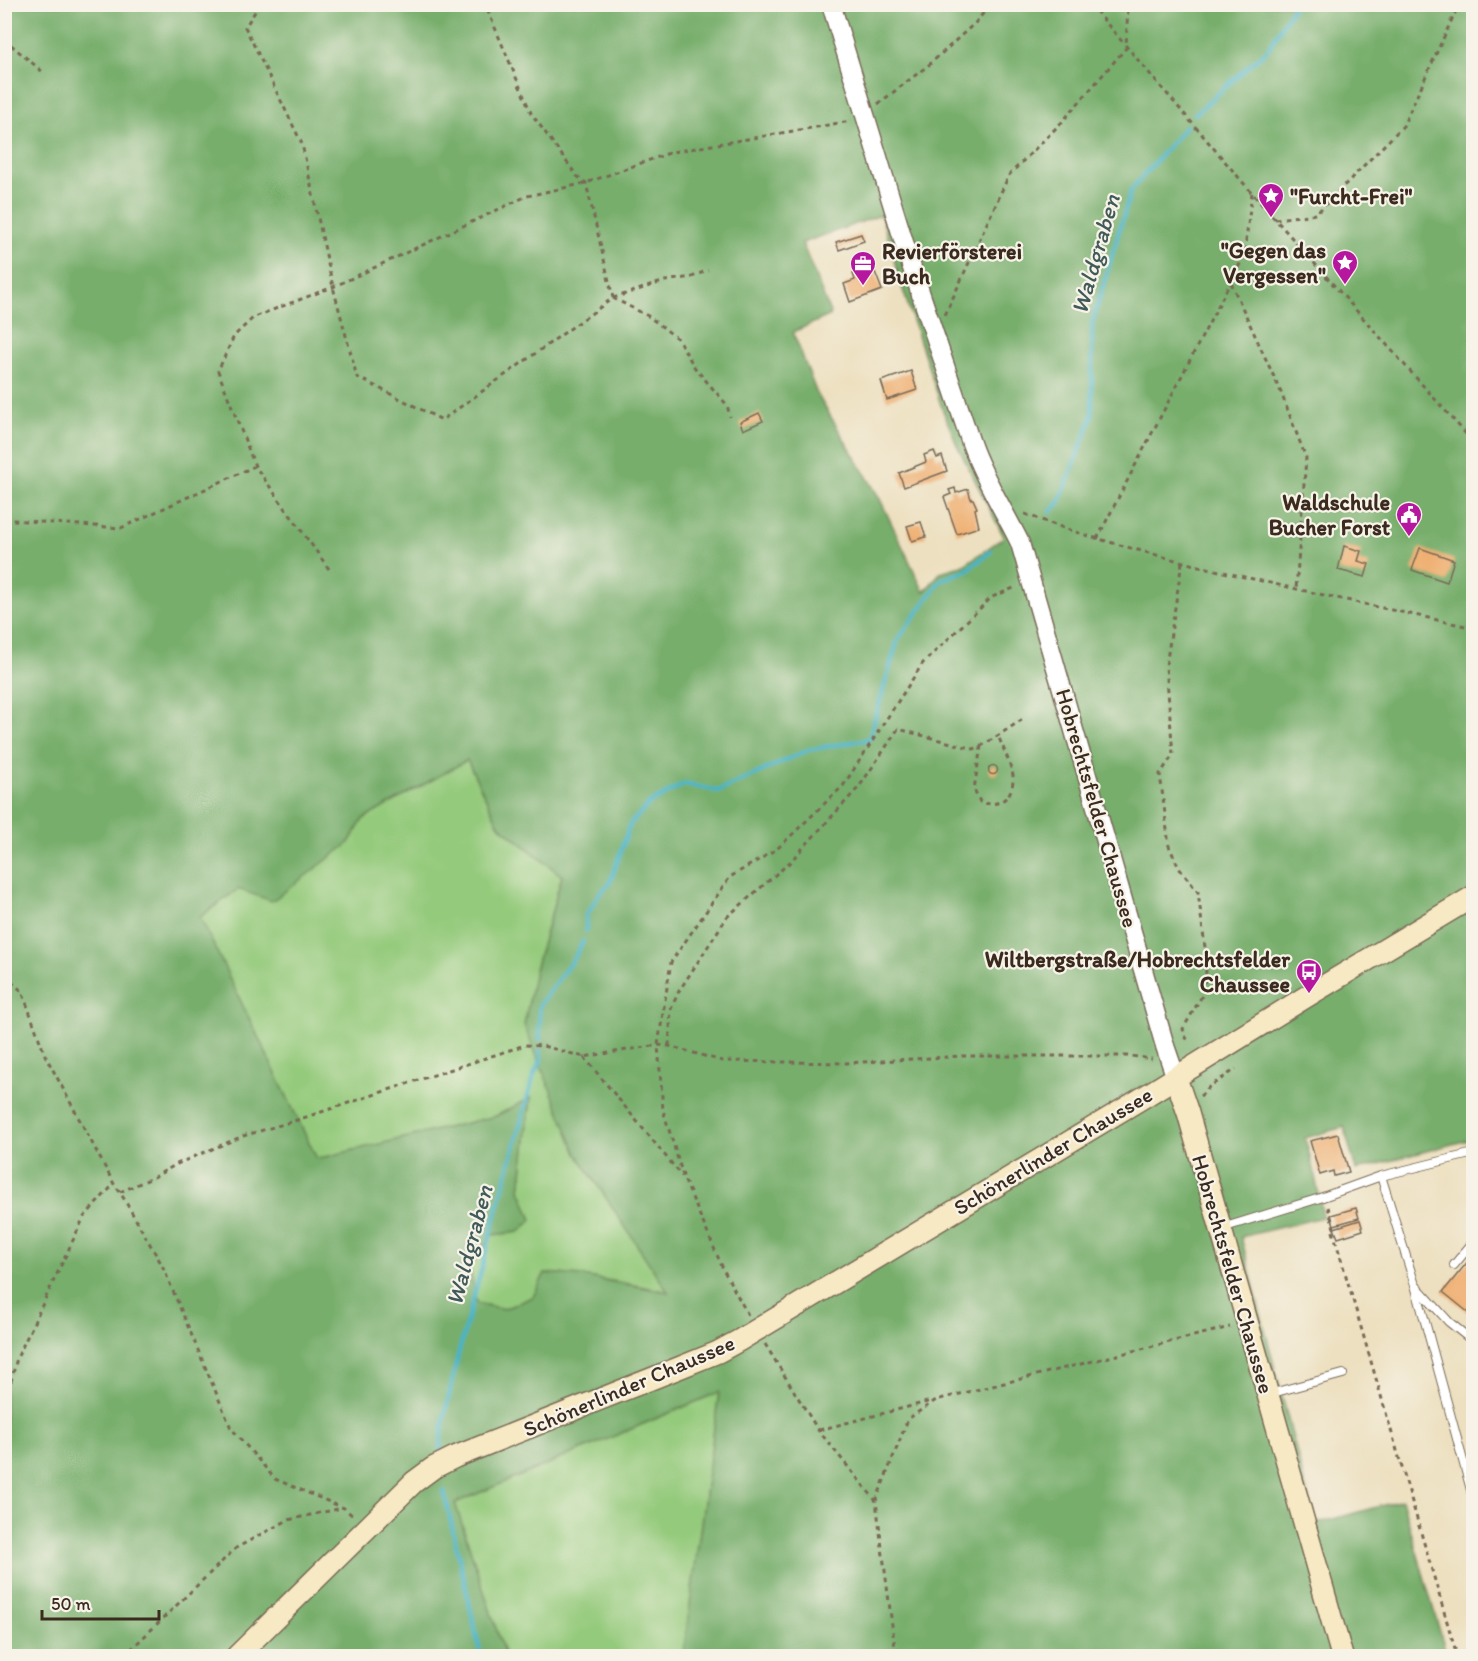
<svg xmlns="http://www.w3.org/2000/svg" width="1478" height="1661" font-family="Itim,sans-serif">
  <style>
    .green { fill: #94ca7c; stroke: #687a4d; stroke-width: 1.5 }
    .forest { fill: #77ae6c; stroke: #596c45; stroke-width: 1.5; fill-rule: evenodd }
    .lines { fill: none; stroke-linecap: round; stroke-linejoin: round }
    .stream { stroke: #48b4c6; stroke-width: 4.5 }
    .building { fill: #efae70 }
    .service-casing { stroke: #796a57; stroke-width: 10 }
    .tertiary-casing { stroke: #796a57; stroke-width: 21 }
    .secondary-casing { stroke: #796a57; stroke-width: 24 }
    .path { stroke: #796a57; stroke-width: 3; stroke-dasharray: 4.5 4.5; stroke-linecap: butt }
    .service { stroke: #fff; stroke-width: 8 }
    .tertiary { stroke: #fff; stroke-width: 18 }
    .secondary { stroke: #f7e9c3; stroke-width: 21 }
    .labels { text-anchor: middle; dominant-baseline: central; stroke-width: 4.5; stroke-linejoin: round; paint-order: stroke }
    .poi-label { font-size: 22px; font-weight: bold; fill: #3b2a1e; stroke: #f7f3e8; text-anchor: end }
    .street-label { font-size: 22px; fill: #3b2a1e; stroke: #f7f3e8 }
    .water-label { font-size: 24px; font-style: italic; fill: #405a59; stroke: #f7f3e8 }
  </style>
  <rect width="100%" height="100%" fill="#f7f3e8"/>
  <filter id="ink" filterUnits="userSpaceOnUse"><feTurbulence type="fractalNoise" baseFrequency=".0167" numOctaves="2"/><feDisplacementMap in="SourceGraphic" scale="12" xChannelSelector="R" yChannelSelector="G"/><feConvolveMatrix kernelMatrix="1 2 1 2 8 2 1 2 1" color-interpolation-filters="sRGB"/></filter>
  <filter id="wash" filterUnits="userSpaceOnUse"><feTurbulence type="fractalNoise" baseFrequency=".008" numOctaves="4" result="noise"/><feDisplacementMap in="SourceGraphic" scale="24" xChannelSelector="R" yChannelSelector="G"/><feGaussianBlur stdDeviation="1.35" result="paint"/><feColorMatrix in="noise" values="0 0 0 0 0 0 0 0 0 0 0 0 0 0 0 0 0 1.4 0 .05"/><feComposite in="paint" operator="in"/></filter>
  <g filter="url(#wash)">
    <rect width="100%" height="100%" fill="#ede0c0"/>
    <!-- green -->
    <path class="green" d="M467,760L499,825L562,876L535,970L577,1154L669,1292C628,1283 587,1276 545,1273L533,1297L504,1309L476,1303L470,1268L491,1235L519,1232L532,1220L520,1190L531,1098L496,1116L317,1159L200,917L238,889L348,844L363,819Z
      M719,1392L683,1656H505L455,1503Z"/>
    <!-- forest -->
    <path class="forest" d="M5,5H1473V1140L1460,1142L1356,1170L1344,1127L1305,1138L1315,1176L1323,1217L1241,1237L1315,1524L1402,1500L1447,1656H683L719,1392L455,1503L505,1656H5ZM881,215L902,287L942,408L956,443L1004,537L964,565L941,572L924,592L879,497L817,394L793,332L831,315L802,243ZM467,760L499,825L562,876L535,970L524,1025L577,1154L668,1292L582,1276L545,1273L533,1297L504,1309L476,1303L470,1268L491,1235L519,1232L532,1220L520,1190L531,1098L496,1116L317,1159L200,917L238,889L272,901L348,844L363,819Z"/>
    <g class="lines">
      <!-- stream -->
      <path class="stream" d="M1195,114L1268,49L1295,4
        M1051,511L1059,503L1092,417V324L1131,190L1186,126
        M586,931V916L600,893L610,883L630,824L650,803L684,784L719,791L808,750L869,739L898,639L941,580L967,570L991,551
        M540,1039L539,1006L576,955L583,941
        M440,1450L444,1418L458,1355L534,1074L541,1061L540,1051
        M444,1491L481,1656"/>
    </g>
    <g id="blocks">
      <!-- building -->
      <path class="building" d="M861,234L864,241L839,250L836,242Z
        M864,269L867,275L875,272L882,290L850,302L844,284L855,280L853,274Z
        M911,371L917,390L887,400L881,381Z
        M759,413L763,421L743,430L740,422Z
        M934,451L937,458L942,456L947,471L904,487L899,473L926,462L924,455Z
        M955,488L956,493L968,489L971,499H973L977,508L975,509L979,527L957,534L944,497L951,494L949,490Z
        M921,522L926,537L912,541L907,526Z
        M1344,546L1361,551L1358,561L1369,564L1365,577L1338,570Z
        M1420,548L1454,560L1447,582L1412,570Z
        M988.5 770a4.5 4.5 0 1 1 9 0a4.5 4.5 0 1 1-9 0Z
        M1338,1134L1349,1172L1334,1176L1333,1171L1320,1175L1310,1141Z
        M1356,1208L1359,1218L1334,1225L1331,1215Z
        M1360,1220L1363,1230L1338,1238L1334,1228Z
        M1474,1254V1317L1443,1292Z"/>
    </g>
  </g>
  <g filter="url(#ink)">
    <use href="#blocks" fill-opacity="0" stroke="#796a57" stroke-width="1.5"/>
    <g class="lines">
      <defs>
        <path id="service" d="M1381,1176L1415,1285L1474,1501
          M1222,1228L1320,1198L1381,1176L1474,1153
          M1454,1265L1474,1241
          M1416,1286L1449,1322L1474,1342
          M1269,1394L1343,1374"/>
        <path id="tertiary" d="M831,4L910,262L971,443C983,478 1004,510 1020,543L1165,1046L1176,1078"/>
        <path id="secondary" d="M1176,1078L1188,1113L1342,1656
          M237,1656L414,1482L433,1468L455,1457L681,1367L718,1352L740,1340L1139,1100L1309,995L1474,896"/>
      </defs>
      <!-- service casing -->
      <use href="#service" class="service-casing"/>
      <!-- tertiary casing -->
      <use href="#tertiary" class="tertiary-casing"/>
      <!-- secondary casing -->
      <use href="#secondary" class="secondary-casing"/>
      <!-- path -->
      <path class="path" d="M260,4L245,27L302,144L333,287L357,377L442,420L613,298L586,183L577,176L531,113L485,4
        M1090,4L1252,193L1474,443
        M4,39L44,73
        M878,104L930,64L976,22L991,4
        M1275,219L1316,214L1403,126L1459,4
        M1231,283L1280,390L1306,458L1296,589
        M613,298L648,316L678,339L695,368L727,405L730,417
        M613,298L665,281L692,277L708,270
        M945,315L1009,175L1062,122L1126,48L1128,4
        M1025,514C1049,523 1074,532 1099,539C1222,575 1348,600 1474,628
        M4,522L13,520L121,528L255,466
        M1097,539L1244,256L1252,193
        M1182,562L1166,666L1173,755L1160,774L1169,846L1179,868L1198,892L1207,963L1203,994L1183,1029L1186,1038L1190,1040
        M329,569L255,466L218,371L234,336L254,317L333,287L527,196L586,183L672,152L851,121
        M981,746L974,789L980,802C999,808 1014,798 1013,776C1012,767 1002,745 998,736
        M4,976L22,991L45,1055L114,1184L120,1192L162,1265L231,1428L275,1479L344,1508L354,1517
        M669,1046L671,1009L679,991L727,917L790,862L859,787L898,729L974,749L985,744L1023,719
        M584,1057L682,1176
        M1200,1096L1204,1093L1209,1087L1236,1069
        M120,1192L154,1177L177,1164L243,1136L297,1120L525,1045L543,1046L584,1057L658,1045L669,1046L722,1061L846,1063L963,1056H1131L1152,1059
        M1328,1207L1334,1228H1332L1457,1656
        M748,1315L724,1271L684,1179L663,1110L658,1045L671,962L730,877L777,849L843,786L923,663L992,597L1016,587
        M765,1344L818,1430L876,1501L896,1656
        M4,1408L17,1358L84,1217L114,1184
        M819,1430L931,1401
        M876,1501L908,1419L936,1400L1230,1327
        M124,1656L236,1548L288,1520L342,1508"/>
      <!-- service -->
      <use href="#service" class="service"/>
      <!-- tertiary -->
      <use href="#tertiary" class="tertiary"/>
      <!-- secondary -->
      <use href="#secondary" class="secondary"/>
    </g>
  </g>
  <!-- icons -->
  <defs>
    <symbol id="sight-pin" viewBox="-11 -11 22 30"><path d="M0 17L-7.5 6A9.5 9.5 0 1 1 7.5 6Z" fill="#b5179e" stroke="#f7f3e8"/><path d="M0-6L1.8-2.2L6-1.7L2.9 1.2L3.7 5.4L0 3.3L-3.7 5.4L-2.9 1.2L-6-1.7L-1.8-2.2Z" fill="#fff"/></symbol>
    <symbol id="office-pin" viewBox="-11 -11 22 30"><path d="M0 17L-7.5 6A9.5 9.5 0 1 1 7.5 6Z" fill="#b5179e" stroke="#f7f3e8"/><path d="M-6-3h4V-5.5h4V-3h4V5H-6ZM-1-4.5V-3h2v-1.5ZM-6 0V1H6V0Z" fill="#fff"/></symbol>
    <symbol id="civic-pin" viewBox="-11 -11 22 30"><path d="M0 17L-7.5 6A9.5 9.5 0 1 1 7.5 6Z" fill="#b5179e" stroke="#f7f3e8"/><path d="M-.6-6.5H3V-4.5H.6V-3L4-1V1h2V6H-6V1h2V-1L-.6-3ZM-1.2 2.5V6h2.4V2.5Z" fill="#fff"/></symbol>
    <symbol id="bus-pin" viewBox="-11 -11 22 30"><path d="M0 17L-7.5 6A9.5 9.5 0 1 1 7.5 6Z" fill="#b5179e" stroke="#f7f3e8"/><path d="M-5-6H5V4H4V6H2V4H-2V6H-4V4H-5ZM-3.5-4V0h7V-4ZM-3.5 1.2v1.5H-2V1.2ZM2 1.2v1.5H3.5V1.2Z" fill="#fff"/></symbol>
  </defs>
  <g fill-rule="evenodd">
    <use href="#sight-pin" x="1256" y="181" width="30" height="40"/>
    <use href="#sight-pin" x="1330" y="248" width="30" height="40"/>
    <use href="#office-pin" x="848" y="249" width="30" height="40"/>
    <use href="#civic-pin" x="1394" y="500" width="30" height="40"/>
    <use href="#bus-pin" x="1294" y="957" width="30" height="40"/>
  </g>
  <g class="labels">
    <!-- poi labels -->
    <g class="poi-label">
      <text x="1290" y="196" text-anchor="start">"Furcht-Frei"</text>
      <text x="1326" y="250">"Gegen das<tspan x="1326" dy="25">Vergessen"</tspan></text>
      <text x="882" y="251" text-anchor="start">Revierförsterei<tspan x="882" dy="25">Buch</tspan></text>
      <text x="1390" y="502">Waldschule<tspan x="1390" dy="25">Bucher Forst</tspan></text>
      <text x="1290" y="959">Wiltbergstraße/Hobrechtsfelder<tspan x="1290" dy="25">Chaussee</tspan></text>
    </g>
    <!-- street labels -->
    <g class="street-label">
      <text transform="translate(1097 808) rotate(74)">Hobrechtsfelder Chaussee</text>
      <text transform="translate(1053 1151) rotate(-31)">Schönerlinder Chaussee</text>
      <text transform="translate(1233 1274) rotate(74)">Hobrechtsfelder Chaussee</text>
      <text transform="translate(629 1386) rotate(-23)">Schönerlinder Chaussee</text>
    </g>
    <!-- water labels -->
    <g class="water-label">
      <text transform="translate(1095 254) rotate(-74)">Waldgraben</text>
      <text transform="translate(469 1245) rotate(-75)">Waldgraben</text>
    </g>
  </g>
  <!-- margin -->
  <rect width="1478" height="1661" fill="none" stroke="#f7f3e8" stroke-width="24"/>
  <!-- scale -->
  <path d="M42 1610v9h117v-9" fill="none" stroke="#3b2a1e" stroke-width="3"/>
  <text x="51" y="1610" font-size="18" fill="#3b2a1e" stroke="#f7f3e8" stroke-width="4.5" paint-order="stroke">50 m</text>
</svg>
